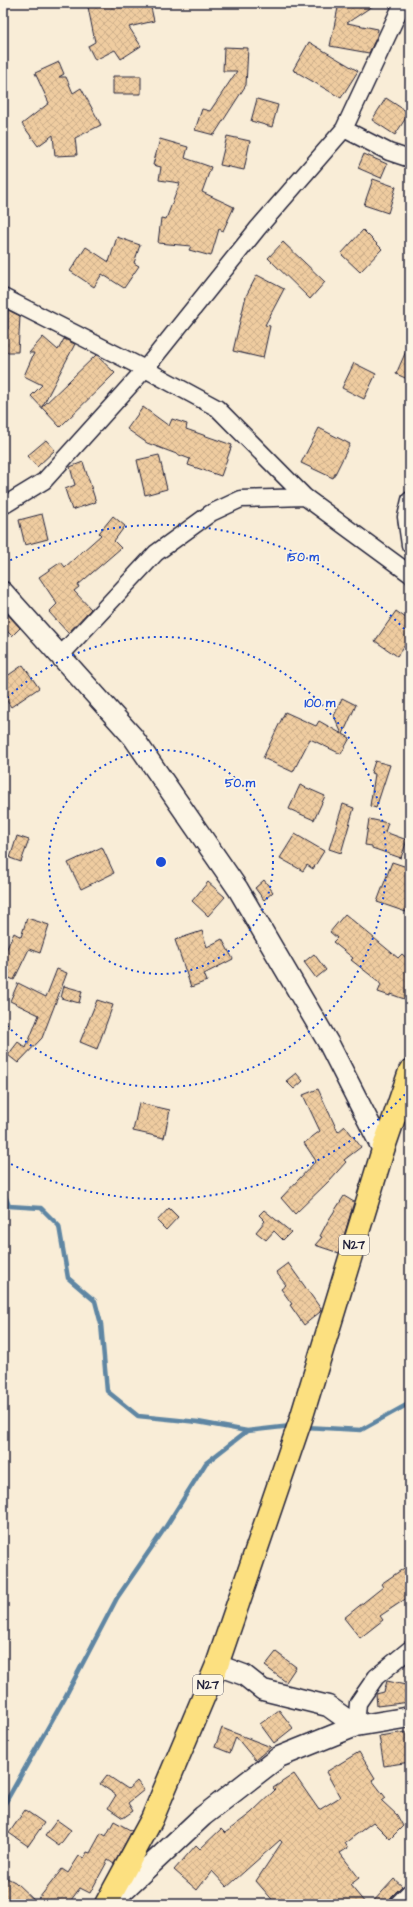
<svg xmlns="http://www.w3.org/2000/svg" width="413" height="1907" font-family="'Architects Daughter',sans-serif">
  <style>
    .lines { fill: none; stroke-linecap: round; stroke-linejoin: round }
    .stream { stroke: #5f86a3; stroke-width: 4.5 }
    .building { fill: url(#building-cross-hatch); stroke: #22223b }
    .minor-casing { stroke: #22223b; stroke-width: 19 }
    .tertiary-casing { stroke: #22223b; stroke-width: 23 }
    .primary-casing { stroke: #22223b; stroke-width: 25 }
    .minor { stroke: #fcf5e5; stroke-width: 16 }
    .tertiary { stroke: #fcf5e5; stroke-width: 20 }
    .primary { stroke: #fce080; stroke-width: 22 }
    .ring { fill: none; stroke: #1d4ed8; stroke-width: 2; stroke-dasharray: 2 4 }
    .labels { text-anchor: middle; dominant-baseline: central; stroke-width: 3.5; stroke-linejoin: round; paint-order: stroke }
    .shield { fill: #fcf5e5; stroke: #63616e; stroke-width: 1 }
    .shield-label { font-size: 12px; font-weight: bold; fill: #22223b }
    .centre { fill: #1d4ed8; stroke: #fcf5e5; stroke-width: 2 }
    .ring-label { font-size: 12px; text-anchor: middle; font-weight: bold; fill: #1d4ed8; stroke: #fcf5e5; stroke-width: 3.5; stroke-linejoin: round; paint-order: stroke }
  </style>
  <defs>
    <pattern id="building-cross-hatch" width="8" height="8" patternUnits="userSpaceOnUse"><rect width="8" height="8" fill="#efcca0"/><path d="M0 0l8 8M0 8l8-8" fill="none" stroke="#cdaf8b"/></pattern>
  </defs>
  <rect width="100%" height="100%" fill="#f9edd7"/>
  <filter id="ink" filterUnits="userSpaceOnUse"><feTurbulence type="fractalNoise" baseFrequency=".025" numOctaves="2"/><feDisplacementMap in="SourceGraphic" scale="8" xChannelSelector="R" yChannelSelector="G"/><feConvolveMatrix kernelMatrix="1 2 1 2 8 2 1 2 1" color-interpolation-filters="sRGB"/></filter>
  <g filter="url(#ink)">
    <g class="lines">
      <!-- stream -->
      <path class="stream" d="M3,1190L9,1206L41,1208L59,1226L68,1278L95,1301L101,1324L107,1391L138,1416L198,1422L247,1431
        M305,1427L361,1430L410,1403
        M3,1807L64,1699L117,1598L165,1528L206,1463L247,1431L291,1426"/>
    </g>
    <!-- building -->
    <path class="building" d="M105,3H150L154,21L129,27L141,46L121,59L115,50L95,60L88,46L95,42L88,7Z
      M339,3H377L347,23L378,29L377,36L369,53L330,46Z
      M309,42L358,71L341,98L293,70Z
      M224,47L248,48L246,85L214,135L195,130L202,109L210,111L237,71H223Z
      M59,62L64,74L59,77H66L73,93L81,88L101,125L75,138L77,155L55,156L53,135L38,146L22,124L49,103L35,73Z
      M113,76H141V94H113Z
      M386,98L409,113L395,135L372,120Z
      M257,99L278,105L272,127L251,121Z
      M227,136L250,141L244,170L220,165Z
      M160,139L188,147L185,158L211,167L202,192L234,207L223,231L219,229L211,256L189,250L191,246L158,243L161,218L166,219L180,183L159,180L161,167L153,165Z
      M364,154L387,164L381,178L358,168Z
      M373,179L396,187L388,213L364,205Z
      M363,230L382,249L360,272L341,254Z
      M117,237L140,245L134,263L139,266L124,288L102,274L94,287L70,271L86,247L109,262Z
      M283,242L325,282L310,299L268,258Z
      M257,275L284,289L265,325L270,326L263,358L233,351L246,296Z
      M8,310L20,316L18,352H3V329H8Z
      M43,337L58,350L64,339L75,344L42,407L96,355L115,373L60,427L31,396L42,385L24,376L34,353H29Z
      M410,342V380L396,374Z
      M354,363L376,374L364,399L342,388Z
      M143,407L169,426L172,419L187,424L186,429L232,445L221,476L188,465L190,459L147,443L127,429Z
      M319,428L350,444L333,478L301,463Z
      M46,440L55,450L37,467L27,456Z
      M159,455L167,489L145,495L137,460Z
      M83,462L96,502L72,510L65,489L75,485L70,467Z
      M42,514L48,539L25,545L19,520Z
      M113,516L125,526L114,541L121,548L78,585L79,587L74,591L91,609L68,633L49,612L57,604L39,577L61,562L65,567L101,535L99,533Z
      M3,609L20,628L12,636L3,627Z
      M396,611L410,621V638L397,656L375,641Z
      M23,665L39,688L11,707L3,695V679Z
      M342,698L356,705L343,734L350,738L341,754L310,739L293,772L263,758L285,712L316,726L319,721L342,734L334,716Z
      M375,761L390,765L376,808L370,806L375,774L371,773Z
      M300,785L325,796L314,820L289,809Z
      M343,804L354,808L341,853L329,849Z
      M369,819L388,823L385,832L407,840L401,858L372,848V846L365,845Z
      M295,834L324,851L313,869L307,865L303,871L280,858Z
      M17,836L29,840L21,862L10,858Z
      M102,847L114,873L81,889L68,863Z
      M392,862L410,868V900L406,912L377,902Z
      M264,880L273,892L264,900L255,888Z
      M208,882L225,897L208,916L192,901Z
      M345,914L398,958L402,954L410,961V1001L390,994V996L378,992L381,985L378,981L351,960L353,958L333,942L337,938L330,932Z
      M27,918L49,925L40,953L29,949L14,980L3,975V957L14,933L21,937Z
      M202,931L207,947L222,939L233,959L204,974L207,981L191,987L175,940Z
      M314,954L326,970L316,978L304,962Z
      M57,969L67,973L42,1038L18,1063L8,1055L18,1042L26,1048L39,1015L10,1001L18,983L46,997Z
      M64,986L82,991L79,1003L61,998Z
      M97,1000L113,1005L97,1049L80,1042Z
      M296,1073L303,1081L294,1089L286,1081Z
      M318,1089L338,1132L345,1126L361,1147L344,1160L346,1162L329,1181L295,1214L281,1198L316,1161L304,1143L320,1131L303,1095Z
      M139,1103L170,1110L164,1138L133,1131Z
      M344,1196L354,1202L339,1253L315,1245L322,1237L320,1236L328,1221Z
      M169,1208L178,1217L166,1230L157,1221Z
      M264,1210L291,1232L283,1240L274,1231L266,1240L256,1232L265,1221L259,1215Z
      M288,1263L321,1309L320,1312L304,1325L290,1305L292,1304L281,1289L286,1285L276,1272Z
      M410,1564V1596L380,1616L383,1620L360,1638L344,1618L383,1587L381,1584Z
      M276,1652L296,1667L286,1682L265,1666Z
      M387,1681L410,1686V1702L377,1706L376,1694L384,1692Z
      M279,1710L293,1728L274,1743L260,1724Z
      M222,1728L232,1732L271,1747L255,1760L236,1737L230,1753L215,1747Z
      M406,1732L410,1762L384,1766L379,1736Z
      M359,1752L375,1778L372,1780L386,1798L382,1801L397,1815L403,1826L390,1839L373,1822L345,1843L348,1848L340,1853L359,1878L350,1885L366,1904H276L256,1881L282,1842L280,1840L227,1887L212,1871L197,1890L174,1870L196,1845L200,1849L221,1829L225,1833L251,1813L275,1790L273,1788L294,1774L319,1810L340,1797L326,1772Z
      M107,1775L128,1789L137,1781L144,1790L128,1803L133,1811L123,1818L108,1808L116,1795L100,1784Z
      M25,1810L44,1823L28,1846L9,1833Z
      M57,1820L71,1830L59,1846L45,1836Z
      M114,1821L132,1831L114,1864L108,1860L90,1893L80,1888L68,1904H3V1876L15,1882L36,1902L62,1869L68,1873L79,1856L84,1858L87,1852L90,1853L101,1833L106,1836Z
      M394,1879L402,1886L391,1897L388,1904H371Z"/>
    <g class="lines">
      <defs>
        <path id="minor" d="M344,129L389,152L410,159
          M3,297L145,369L217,408L305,497L410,574
          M410,500L406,517L410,545
          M3,506L44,481L145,369L258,228L344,129L399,11L401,3
          M60,656L156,553L211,513L241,499L305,497
          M356,1726L358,1703L376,1677L410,1649
          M398,1904L410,1892"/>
        <path id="tertiary" d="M3,592L133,737L238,889L329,1044L383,1150
          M217,1665L244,1675L263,1690L328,1706L356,1726
          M109,1904L203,1816L279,1757L356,1726L410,1717"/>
        <path id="primary" d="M106,1904L152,1819L217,1665L301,1419L383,1150L410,1071"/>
      </defs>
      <!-- minor casing -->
      <use href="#minor" class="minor-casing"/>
      <!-- tertiary casing -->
      <use href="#tertiary" class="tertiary-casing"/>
      <!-- primary casing -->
      <use href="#primary" class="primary-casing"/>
      <!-- minor -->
      <use href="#minor" class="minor"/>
      <!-- tertiary -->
      <use href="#tertiary" class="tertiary"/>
      <!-- primary -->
      <use href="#primary" class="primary"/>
    </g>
  </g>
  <!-- distance rings -->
  <g class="ring">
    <circle cx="161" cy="862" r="112"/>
    <path d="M3 702A225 225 0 1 1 3 1022"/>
    <path d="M409 1090A337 337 0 0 1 5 1161M5 563A337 337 0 0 1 409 634"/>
  </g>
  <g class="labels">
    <!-- shield labels -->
    <g class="shield">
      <rect x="339" y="1235" width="30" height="20" rx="3"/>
      <rect x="193" y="1675" width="30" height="20" rx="3"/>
    </g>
    <g class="shield-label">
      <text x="354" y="1245">N27</text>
      <text x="208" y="1685">N27</text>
    </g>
  </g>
  <circle cx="161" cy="862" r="6" class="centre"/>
  <g class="ring-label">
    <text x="303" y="561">150 m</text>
    <text x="320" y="707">100 m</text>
    <text x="240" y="787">50 m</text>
  </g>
  <!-- margin -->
  <rect width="413" height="1907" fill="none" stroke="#fcf5e5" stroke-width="16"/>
  <rect x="8" y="8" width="397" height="1891" fill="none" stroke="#22223b" stroke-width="1.5" filter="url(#ink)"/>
</svg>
